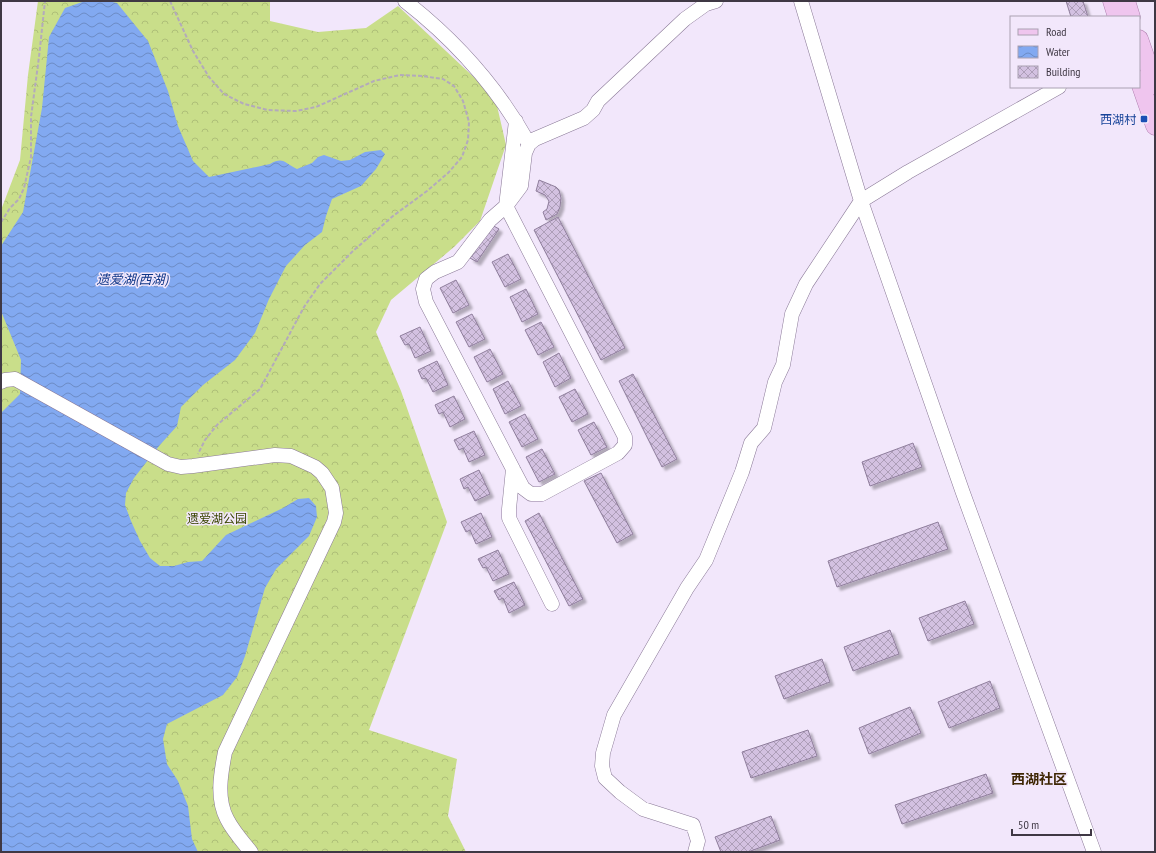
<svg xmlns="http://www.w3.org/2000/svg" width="1156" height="853" font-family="'PT Sans Narrow','Noto Sans SC',sans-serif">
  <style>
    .forest { fill: url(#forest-crowns) }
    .water { fill: url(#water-waves) }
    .building { fill: url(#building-cross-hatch); stroke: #8f7e9c; filter: url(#shadow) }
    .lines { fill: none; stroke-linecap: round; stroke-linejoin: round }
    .minor-casing { stroke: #8a7997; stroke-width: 15 }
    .major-casing { stroke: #ab7bab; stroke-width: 19 }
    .path { stroke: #b3aabb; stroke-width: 2; stroke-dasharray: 4 2; stroke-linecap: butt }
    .minor { stroke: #fff; stroke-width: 14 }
    .major { stroke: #efc5ee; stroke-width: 18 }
    .transit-dot { fill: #1a4fb4; stroke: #f2e7fb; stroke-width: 1.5 }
    .labels { text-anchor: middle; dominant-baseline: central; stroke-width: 3; stroke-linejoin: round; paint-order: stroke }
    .transit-label { font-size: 12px; fill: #164399; stroke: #f2e7fb; text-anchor: end }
    .park-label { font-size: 12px; fill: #394501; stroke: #f2e7fb }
    .water-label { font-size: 13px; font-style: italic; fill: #0d3587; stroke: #f2e7fb }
    .quarter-label { font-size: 14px; font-weight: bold; fill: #3e2603; stroke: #f2e7fb }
  </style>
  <defs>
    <pattern id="forest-crowns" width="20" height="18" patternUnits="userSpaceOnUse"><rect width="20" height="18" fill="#c9de8a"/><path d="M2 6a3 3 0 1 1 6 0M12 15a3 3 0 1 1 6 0" fill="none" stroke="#aebf78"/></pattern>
    <pattern id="water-waves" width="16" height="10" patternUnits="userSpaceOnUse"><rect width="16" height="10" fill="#82a9f1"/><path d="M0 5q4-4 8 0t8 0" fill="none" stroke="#6c8bc5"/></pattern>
    <pattern id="building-cross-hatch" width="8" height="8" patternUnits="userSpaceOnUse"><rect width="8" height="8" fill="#d3c1e1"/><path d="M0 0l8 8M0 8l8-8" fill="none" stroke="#ad9eb8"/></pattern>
    <filter id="shadow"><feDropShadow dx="3.5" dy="3.5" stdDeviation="1" flood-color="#0004"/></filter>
  </defs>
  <rect width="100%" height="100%" fill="#f2e7fb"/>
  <!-- forest -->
  <path class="forest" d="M38,1H270V21L318,32L366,28L398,6L495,97L506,145L480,221L454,247L391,300L376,332L401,391L447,522L369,730L457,759L448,816L466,852H1V210L20,160L28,75Z"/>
  <!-- water -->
  <path class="water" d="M85,1H108L117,3L148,41L168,91L178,126L193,161L209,177L270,164C284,156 285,164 297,169L312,163L318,157L324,155L341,161L350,160L365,152L381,150L385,154L376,169L361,186L332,199L326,216L322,232L305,245L286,266L269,299L255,333L235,360L203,385L181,407L177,426L159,446L134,478L126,493L125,505L131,521L140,541L150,558L160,566H174L188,562L202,561L226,535L283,508L298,499L309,498L316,506L317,517L309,536L276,569L265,588L245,656L237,677L223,695L167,724L163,739L167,764L178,781L188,806L192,839L198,852H1V413L20,394L21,360L1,311V246L23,212L42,108L49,37L65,8Z"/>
  <!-- building -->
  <path class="building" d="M1066,1H1083L1088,17H1071Z
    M539,180L556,187L559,190L561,198L560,207L557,214L546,220L543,212L547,209L549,201L545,195L536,191Z
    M558,217L625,348L601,360L534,230Z
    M492,225L499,229L477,262L470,258Z
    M508,254L521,279L505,287L492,262Z
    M456,280L469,305L453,313L440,288Z
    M526,289L538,314L522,322L510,297Z
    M472,314L485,339L469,347L456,322Z
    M541,322L554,347L538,355L525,330Z
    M420,327L431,351L415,358L409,344L405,345L400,336Z
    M490,349L503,374L487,382L474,357Z
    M559,353L571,378L555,387L543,362Z
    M437,361L448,385L433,392L426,378L422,379L418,370Z
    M633,374L677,459L662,467L619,381Z
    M508,381L521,406L505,414L493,389Z
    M575,389L588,414L572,422L559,397Z
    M454,396L465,419L450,427L443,412L439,414L435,405Z
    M525,414L538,439L522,447L509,422Z
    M594,422L607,447L591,455L578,430Z
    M474,431L485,455L469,462L463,448L459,450L454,440Z
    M913,443L922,467L870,486L862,462Z
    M542,449L555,474L539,482L526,457Z
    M479,470L490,494L475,501L468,487L464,489L460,479Z
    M601,473L633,534L617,543L584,481Z
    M481,513L492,537L476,544L470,530L466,532L461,522Z
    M539,513L583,599L569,606L525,521Z
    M938,522L948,549L837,587L828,561Z
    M498,550L509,574L493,581L486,567L483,568L478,559Z
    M514,582L525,605L509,613L503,598L499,600L494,591Z
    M965,601L974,624L928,641L919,618Z
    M890,630L899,654L853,671L844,647Z
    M822,659L830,682L784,699L775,676Z
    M990,681L1000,708L949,728L938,702Z
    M910,707L921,733L869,754L859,728Z
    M808,730L817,756L751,778L742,752Z
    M986,774L993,793L902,824L895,805Z
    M771,816L780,840L748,852H721L715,837Z"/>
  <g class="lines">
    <defs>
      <path id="minor" d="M405,1C455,40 498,88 529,144
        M801,1L861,201L963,493L1094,852
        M516,121L506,206L490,220L458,262L435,272L426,279L423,289L426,302L513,469L523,488L531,494H542L618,453L625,445V437L506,206L521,186L525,153L529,144L535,139L584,118L593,110L598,101L685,19L706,4L716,1
        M1,382L5,380L15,379L168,464L181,467L193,466L275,455L291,456L315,467L322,473L332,488L336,513L334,522L225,752C221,773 216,798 227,819C233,831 243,842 251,852
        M513,469L509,509V518L552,604
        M695,852L698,841L693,825L643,809L620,792L605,778L602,766L603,753L614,715L687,588L706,560L742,472L751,443L764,428L775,382L783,365L792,314L806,284L861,201L908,172L1059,87"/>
      <path id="major" d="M1112,1L1117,17
        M1126,1L1131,17
        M1139,39L1155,85
        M1139,80L1155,126"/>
    </defs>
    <!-- minor casing -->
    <use href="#minor" class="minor-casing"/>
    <!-- major casing -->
    <use href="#major" class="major-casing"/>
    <!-- path -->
    <path class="path" d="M170,1L193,51L209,77L224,94L244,104L268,110L296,111L316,107L374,81L400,75L422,76L443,79L454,86L463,101L469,122L468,140L462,157L448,173L427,191L393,216L353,251L320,284L304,307L260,389L217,425L205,440L198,454
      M1,222L10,208L19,199L24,188L31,157V117L39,57L45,1"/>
    <!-- minor -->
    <use href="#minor" class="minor"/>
    <!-- major -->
    <use href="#major" class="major"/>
  </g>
  <!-- markers -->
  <rect class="transit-dot" x="1140" y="115" width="8" height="8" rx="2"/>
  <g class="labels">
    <!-- transit labels -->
    <g class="transit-label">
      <text x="1136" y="119">西湖村</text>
    </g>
    <!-- park labels -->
    <g class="park-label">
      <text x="217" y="518">遗爱湖公园</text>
    </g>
    <!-- water labels -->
    <g class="water-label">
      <text x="132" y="279">遗爱湖(西湖)</text>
    </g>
    <!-- quarter labels -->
    <g class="quarter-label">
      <text x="1039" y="779">西湖社区</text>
    </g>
  </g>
  <!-- border -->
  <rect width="1156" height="853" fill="none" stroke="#3f3844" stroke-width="4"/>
  <!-- legend -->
  <rect x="1010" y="16" width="130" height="72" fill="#f2e7fb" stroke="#aaa1b2"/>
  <rect x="1018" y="29" width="20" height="6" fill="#efc5ee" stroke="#aaa1b2"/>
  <text x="1046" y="36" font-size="12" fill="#3f3844">Road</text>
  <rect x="1018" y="46" width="20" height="12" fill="url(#water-waves)" stroke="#aaa1b2"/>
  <text x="1046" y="56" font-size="12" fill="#3f3844">Water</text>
  <rect x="1018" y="66" width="20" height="12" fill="url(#building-cross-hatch)" stroke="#aaa1b2"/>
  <text x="1046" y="76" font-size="12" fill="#3f3844">Building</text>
  <!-- scale -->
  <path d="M1012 829v6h79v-6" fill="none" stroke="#3f3844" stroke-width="2"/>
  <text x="1018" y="829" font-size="12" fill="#3f3844" stroke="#f2e7fb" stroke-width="3" paint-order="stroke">50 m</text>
</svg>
